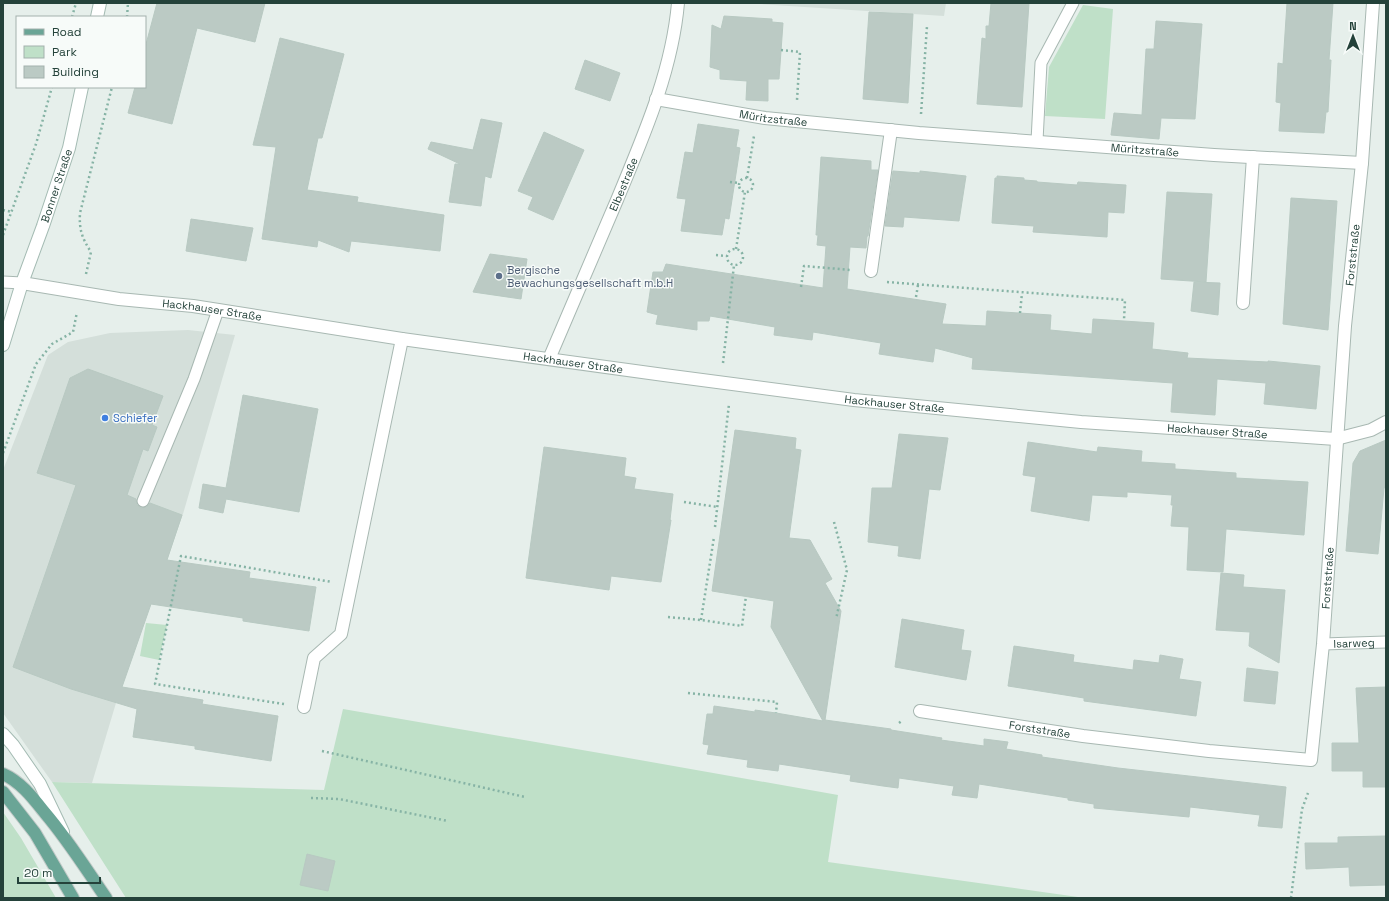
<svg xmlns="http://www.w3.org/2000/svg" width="1389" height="901" font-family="'Space Grotesk',sans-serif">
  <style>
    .built { fill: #d4dfda }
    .green { fill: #bfe0c8 }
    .building { fill: #bbcac4; stroke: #b8c9c2 }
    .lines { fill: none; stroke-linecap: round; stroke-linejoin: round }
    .service-casing { stroke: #a8b8b2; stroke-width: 13 }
    .minor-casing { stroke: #a8b8b2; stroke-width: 14 }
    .secondary-casing { stroke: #a4bbb3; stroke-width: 14 }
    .primary-casing { stroke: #c2cac8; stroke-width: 14 }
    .path { stroke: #86b3a5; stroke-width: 2.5; stroke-dasharray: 2 3; stroke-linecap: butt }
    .service { stroke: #fff; stroke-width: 11 }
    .minor { stroke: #fff; stroke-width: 12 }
    .secondary { stroke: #fff; stroke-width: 12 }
    .primary { stroke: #6aa596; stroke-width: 12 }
    .service-dot { fill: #5c6f8a; stroke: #f7fbf9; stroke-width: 1.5 }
    .shop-dot { fill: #3f7fe0; stroke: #f7fbf9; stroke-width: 1.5 }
    .labels { text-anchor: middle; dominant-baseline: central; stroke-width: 3; stroke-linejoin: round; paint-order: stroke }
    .street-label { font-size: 11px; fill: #24423a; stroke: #f7fbf9 }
    .service-label { font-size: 11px; fill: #4e5e75; stroke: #f7fbf9; text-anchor: start }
    .shop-label { font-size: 11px; fill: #366cbe; stroke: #f7fbf9; text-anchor: start }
  </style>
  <rect width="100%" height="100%" fill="#e6efeb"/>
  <!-- built -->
  <path class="built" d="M744,3H946L944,16Z
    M188,330L235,335L183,514L116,703L92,783L52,782L3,713V470L48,355L68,342L110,333Z"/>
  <!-- green -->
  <path class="green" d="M1083,5L1113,9L1105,119L1045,116L1049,67Z
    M146,623L167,625L159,660L140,656Z
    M343,709L617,756L838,795L828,862L1085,898H126L52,782L324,790Z
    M3,812L21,838L56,898H3Z"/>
  <!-- building -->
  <path class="building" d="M157,3H265L255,42L197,28L172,124L128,113L135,87H145V48Z
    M991,3H1029L1022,107L977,104L982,38L986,39V26H989Z
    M1287,3H1333L1329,60H1331L1328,112H1326L1324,133L1279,131L1281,103L1276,102L1278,63L1283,64Z
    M869,12L913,14L908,103L863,99Z
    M724,16L772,19V22L783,23L779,79H768V101L746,100L747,81L720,79V70L710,67L712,25L721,29Z
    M1156,21L1202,24L1195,119L1161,118L1159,139L1111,135L1114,113L1142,115L1146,49H1154Z
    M280,38L344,54L322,138H318L307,190L358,197L357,202L444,215L440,251L351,241L349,252L318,240L317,247L262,239L276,147L253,145Z
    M585,60L620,73L610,101L575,89Z
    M481,119L502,123L491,178L485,176L481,206L449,202L455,164H460L428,149L431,142L473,150Z
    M698,124L739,130L736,147L740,148L729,219L725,218L722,235L681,231L686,199L677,198L685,152L693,153Z
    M544,132L584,150L553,220L528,209L533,197L518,191Z
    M821,157L871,161V170H878L868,236H867L866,248L850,247L847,289L946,304L942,324L986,326L987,311L1051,315L1050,330L1092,334L1093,319L1154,323L1152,349L1188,353L1187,358L1268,362V361L1320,366L1316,409L1264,404L1266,383L1217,379L1215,415L1171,412L1173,383L972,369L973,358L935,348L933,362L879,354L881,343L813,332L812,340L774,335L775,327L710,316L709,321H697V330L656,324L658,315L647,312L653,272H663L666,264L823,288L826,246L817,245L818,235H816Z
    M893,171L920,173V171L966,176L959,221L904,217L903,227L885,226Z
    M997,176L1024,178V180L1037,181V182L1077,185L1078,182L1126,185L1124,213L1108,212L1107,237L1033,232L1034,226L992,223L995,178H997Z
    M1167,192L1212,194L1206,282L1161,279Z
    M1291,198L1337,201L1328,330L1283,324Z
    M191,219L253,228L246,261L186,251Z
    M490,254L527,259L521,299L473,292Z
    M1194,282L1220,283L1218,315L1191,311Z
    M88,369L163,396L152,425L157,427L148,451L143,449L127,495L136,499L137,505L141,508L147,507L150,503L182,515L167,560L250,572L249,578L316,587L309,631L243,621V618L151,604L122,687L203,700L202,704L278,716L271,761L195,749V746L133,737L137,709L71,689L13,667L76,485L37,473L70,378Z
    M243,395L318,409L299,512L226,499L223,513L199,508L203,484L226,488Z
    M735,430L796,438L795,449L801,450L789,538L810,540L832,579L825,583L841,611L825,720L891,729V730L942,738L941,740L984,746V739L1008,742L1006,749L1042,755V757L1118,768L1286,787L1282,828L1258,826L1260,815L1190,807L1189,817L1094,808V804L1068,800V798L979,784L977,798L952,795L954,786L899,778L898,788L883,786L850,781L851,775L779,764L778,771L747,767L748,760L707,754L709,745L703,744L707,714H713L714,706L755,712V710L776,713L823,721L771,627L774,601L712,591Z
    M899,434L948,438L940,490L929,489L920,559L898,556L899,546L868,542L872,488H892Z
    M1386,440V487L1384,488L1378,554L1346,551L1353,463L1360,451Z
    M1028,442L1097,452L1098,447L1142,451L1141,462L1175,464V469L1236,473V478L1308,482L1304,535L1226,529L1223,572L1187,570L1189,527L1171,526L1173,505H1171L1172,495L1127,492V497L1092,495L1089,521L1031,511L1036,477L1023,475Z
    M544,447L626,458L624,476L636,478L634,489L673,494L670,520H671L661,582L611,576L609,590L526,578Z
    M1221,573L1244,575L1243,587L1285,590L1279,663L1249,646L1250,632L1216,630Z
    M902,619L964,630L961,650L971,651L966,680L895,667Z
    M1014,646L1074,655L1073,662L1133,670L1134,660L1159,663L1160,655L1183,659L1179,679L1201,682L1196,716L1084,701V698L1008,686Z
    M1247,668L1278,672L1275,704L1244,701Z
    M1386,687V787H1363V771H1332V743H1359L1356,688Z
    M1386,836V885L1350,886L1349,867L1306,869L1305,843H1338V837Z
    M307,854L335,861L328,891L300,885Z"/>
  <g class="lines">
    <defs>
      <g id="service">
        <path d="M1037,141L1041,63L1073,3"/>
        <path d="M3,282L22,283"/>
        <path d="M143,501L194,379L218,310"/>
        <path id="s1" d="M1323,644L1386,642"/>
      </g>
      <g id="minor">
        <path id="s2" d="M656,99L765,118L919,133L1214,155L1362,163"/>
        <path d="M871,271L891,130"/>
        <path id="s3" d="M22,283L119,299L193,306L402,339L664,375L854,400L1081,422L1336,439L1371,430L1386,422"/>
        <path d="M1243,303L1253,157"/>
        <path id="s4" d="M549,359C572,306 594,253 617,200C643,137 672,72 678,3"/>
        <path d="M304,707L314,658L341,634L402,339"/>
        <path id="s5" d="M920,711L1083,736L1209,751L1311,760L1323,644L1345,326L1362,163L1373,3"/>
      </g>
      <g id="secondary">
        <path d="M97,17L100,3"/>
        <path id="s6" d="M3,345L22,283L43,226L69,148L82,87"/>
        <path d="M3,734L13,745L40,784L63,832"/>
      </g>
      <path id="primary" d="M3,774C21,782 33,798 45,813C68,840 86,869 106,898
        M3,792L35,833L73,898"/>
    </defs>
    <!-- service casing -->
    <use href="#service" class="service-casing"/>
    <!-- minor casing -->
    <use href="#minor" class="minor-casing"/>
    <!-- secondary casing -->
    <use href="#secondary" class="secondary-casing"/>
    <!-- primary casing -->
    <use href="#primary" class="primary-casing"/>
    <!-- path -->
    <path class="path" d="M72,17L76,3
      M127,17L128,3
      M781,50L800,52L797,100
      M921,114L927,26
      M739 185a7 7 0 1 1 14 0a7 7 0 1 1-14 0Z
      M747,178L754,136
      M730,182L739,183
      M3,210L12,212
      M3,235L36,144L52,87
      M727 257a8 8 0 1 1 16 0a8 8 0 1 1-16 0Z
      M736,249L745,192
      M716,255L727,256
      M86,274L91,252C82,238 79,230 80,213L112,87
      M887,282L1125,300L1124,320
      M801,287L804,266L851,270
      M916,297L918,285
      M1020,313L1022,293
      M723,363L734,265
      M3,453L36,364L52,344L73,332L77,312
      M684,502L718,507
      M834,522L847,570L836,619
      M715,527L729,404
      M668,617L701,620L742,626L746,596
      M701,620L714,537
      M688,693L777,702L776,713
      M284,704L155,684L181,556L332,582
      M899,723L903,720
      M322,751L525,797
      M311,798L339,799L448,821
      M1291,898L1302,809L1308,793"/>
    <!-- service -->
    <use href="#service" class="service"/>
    <!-- minor -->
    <use href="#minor" class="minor"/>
    <!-- secondary -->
    <use href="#secondary" class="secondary"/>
    <!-- primary -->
    <use href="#primary" class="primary"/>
  </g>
  <!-- markers -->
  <circle class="service-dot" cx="499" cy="276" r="4"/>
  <circle class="shop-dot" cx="105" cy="418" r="4"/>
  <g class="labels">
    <!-- street labels -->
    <g class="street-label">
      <text stroke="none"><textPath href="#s2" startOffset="119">Müritzstraße</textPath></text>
      <text stroke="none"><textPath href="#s2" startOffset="492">Müritzstraße</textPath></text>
      <text stroke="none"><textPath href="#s4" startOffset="190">Elbestraße</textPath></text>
      <text stroke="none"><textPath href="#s6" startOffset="168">Bonner Straße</textPath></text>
      <text stroke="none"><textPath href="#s5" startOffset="901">Forststraße</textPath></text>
      <text stroke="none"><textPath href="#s3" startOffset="192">Hackhauser Straße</textPath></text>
      <text stroke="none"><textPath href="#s3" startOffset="557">Hackhauser Straße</textPath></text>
      <text stroke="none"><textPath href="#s3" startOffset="881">Hackhauser Straße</textPath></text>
      <text stroke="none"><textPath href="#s3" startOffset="1205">Hackhauser Straße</textPath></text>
      <text stroke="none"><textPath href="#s5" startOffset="577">Forststraße</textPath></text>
      <text stroke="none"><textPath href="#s1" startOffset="31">Isarweg</textPath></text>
      <text stroke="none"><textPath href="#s5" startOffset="121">Forststraße</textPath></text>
    </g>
    <!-- service labels -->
    <g class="service-label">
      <text x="507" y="270">Bergische<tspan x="507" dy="13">Bewachungsgesellschaft m.b.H</tspan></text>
    </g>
    <!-- shop labels -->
    <g class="shop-label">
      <text x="113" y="418">Schiefer</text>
    </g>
  </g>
  <!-- border -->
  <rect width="1389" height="901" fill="none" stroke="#24423a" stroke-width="8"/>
  <!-- legend -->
  <rect x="16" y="16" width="130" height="72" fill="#f7fbf9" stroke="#a3b1ad"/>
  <rect x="24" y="29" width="20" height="6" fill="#6aa596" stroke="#a3b1ad"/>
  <text x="52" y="36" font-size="12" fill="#24423a">Road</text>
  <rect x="24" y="46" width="20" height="12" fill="#bfe0c8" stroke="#a3b1ad"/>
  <text x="52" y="56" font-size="12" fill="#24423a">Park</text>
  <rect x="24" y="66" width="20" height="12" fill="#bbcac4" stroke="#a3b1ad"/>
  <text x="52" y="76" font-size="12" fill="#24423a">Building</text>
  <!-- north arrow -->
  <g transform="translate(1353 36)" stroke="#f7fbf9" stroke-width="3" paint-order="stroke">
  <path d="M0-3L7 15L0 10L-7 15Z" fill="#24423a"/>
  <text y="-6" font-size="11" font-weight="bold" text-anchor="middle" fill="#24423a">N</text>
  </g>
  <!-- scale -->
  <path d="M18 877v6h82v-6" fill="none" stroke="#24423a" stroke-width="2"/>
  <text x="24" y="877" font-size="12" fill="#24423a" stroke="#f7fbf9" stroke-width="3" paint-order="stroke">20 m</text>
</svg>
